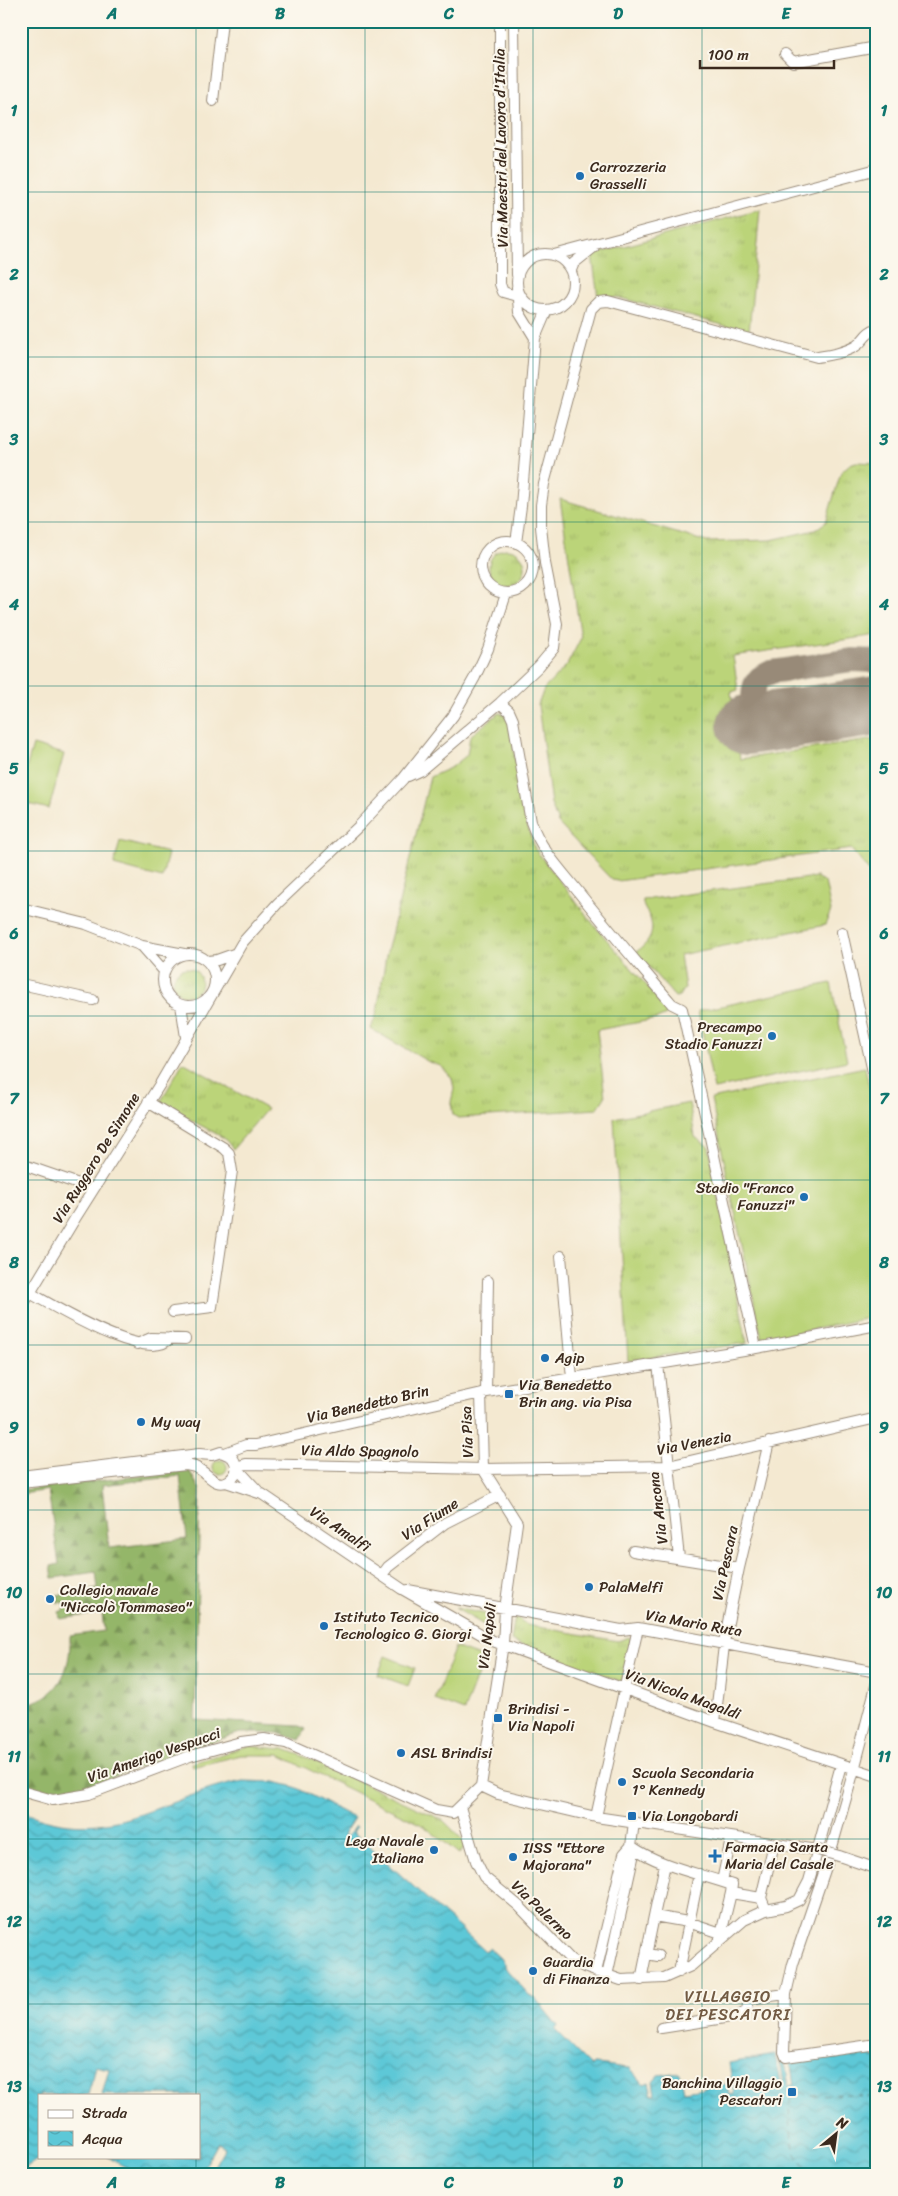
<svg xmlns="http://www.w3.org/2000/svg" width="898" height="2196" font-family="Sriracha,sans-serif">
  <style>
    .grass { fill: url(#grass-tufts); stroke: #7b7f4c }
    .forest { fill: url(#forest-firs); stroke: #687044; fill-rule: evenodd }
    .garden { fill: #bbd479; stroke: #7b7f4c }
    .water { fill: url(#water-waves); stroke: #4c797a }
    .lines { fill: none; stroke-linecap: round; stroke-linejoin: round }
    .ferry { stroke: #455956; stroke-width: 1; stroke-dasharray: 6 5; stroke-linecap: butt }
    .taxiway { stroke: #988a78; stroke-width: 24 }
    .runway { stroke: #988a78; stroke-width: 60 }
    .minor-casing { stroke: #988a78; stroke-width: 12 }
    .minor { stroke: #fff; stroke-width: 10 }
    .minor-bridge-casing { stroke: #988a78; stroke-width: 12; stroke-linecap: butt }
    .minor-bridge { stroke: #fff; stroke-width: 10 }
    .grid { fill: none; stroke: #0f766e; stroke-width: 1; stroke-opacity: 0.55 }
    .poi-dot { fill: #1f6fb2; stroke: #fbf7ec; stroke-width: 2 }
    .labels { text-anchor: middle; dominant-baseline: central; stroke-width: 4; stroke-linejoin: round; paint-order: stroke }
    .street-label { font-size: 15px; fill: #3b2a1e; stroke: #fbf7ec }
    .poi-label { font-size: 15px; fill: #3b2a1e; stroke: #fbf7ec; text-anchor: start }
    .neighbourhood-label { font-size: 16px; letter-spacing: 1px; fill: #715942; stroke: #fbf7ec }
    .neatline { fill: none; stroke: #0f766e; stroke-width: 2 }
    .grid-label { font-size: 16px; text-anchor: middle; font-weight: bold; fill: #0f766e }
  </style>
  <defs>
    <pattern id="grass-tufts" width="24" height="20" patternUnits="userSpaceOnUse" patternTransform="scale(1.25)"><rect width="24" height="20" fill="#bbd479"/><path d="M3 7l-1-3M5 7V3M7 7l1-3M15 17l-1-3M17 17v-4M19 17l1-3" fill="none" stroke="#a2b668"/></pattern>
    <pattern id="forest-firs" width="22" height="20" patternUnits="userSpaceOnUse" patternTransform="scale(1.25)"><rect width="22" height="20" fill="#94b669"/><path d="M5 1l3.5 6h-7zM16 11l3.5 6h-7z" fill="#7a9456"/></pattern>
    <pattern id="water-waves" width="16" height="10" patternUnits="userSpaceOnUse" patternTransform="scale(1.25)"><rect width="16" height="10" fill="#5dc8d7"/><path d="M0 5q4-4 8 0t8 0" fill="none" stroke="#4ea3ae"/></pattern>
  </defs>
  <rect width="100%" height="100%" fill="#fbf7ec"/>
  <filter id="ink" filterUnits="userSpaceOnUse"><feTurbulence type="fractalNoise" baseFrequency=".02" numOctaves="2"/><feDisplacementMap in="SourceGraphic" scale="10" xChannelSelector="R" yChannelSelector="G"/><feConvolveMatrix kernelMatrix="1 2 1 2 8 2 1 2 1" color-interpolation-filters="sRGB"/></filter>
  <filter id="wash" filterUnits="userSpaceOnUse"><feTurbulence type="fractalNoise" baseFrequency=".0096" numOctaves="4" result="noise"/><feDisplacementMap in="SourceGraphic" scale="20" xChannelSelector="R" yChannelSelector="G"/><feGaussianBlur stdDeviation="1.12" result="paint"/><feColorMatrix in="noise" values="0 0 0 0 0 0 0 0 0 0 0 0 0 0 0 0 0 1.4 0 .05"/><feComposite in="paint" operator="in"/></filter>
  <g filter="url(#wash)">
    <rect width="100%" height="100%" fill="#f4e9d1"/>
    <!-- grass -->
    <path class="grass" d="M760,209L749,332L617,297H598L592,255Z
      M856,462L877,463V635L733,656L738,690L731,692L740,759L877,739V881L851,849L618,881L612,880L558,823L551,804L538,705L544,689L567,665L581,638L560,499L707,542L771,540L815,530L826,522L841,472L850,464Z
      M489 567a18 18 0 1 1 36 0a18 18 0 1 1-36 0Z
      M499,713L506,715L510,722L522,810L535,849L594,925L667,1009L666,1015L657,1019L597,1030L605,1097L597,1109L458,1118L453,1115L451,1102L454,1089L452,1078L441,1066L429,1062L371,1029L377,1012L386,956L430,777L452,767L467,755L470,736Z
      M816,877L825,882L831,911L825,925L680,955L685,988L679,996L675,997L636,952C649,943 655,934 650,918C647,911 642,907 643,900Z
      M173 982a14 14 0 1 1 28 0a14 14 0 1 1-28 0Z
      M183,1062L267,1109L233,1149L224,1138L160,1103Z
      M689,1103L695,1137L709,1147L747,1343L628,1361L614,1118Z
      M213 1467a7 7 0 1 1 14 0a7 7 0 1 1-14 0Z
      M455,1608L491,1615V1627L489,1628Z
      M515,1616L527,1625L618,1641L629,1637L631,1639L622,1682L511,1641Z
      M248,1746L284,1749L308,1758L443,1820L465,1842L464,1848L459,1854L424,1826L279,1755H241L193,1767L192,1763Z"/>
    <!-- forest -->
    <path class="forest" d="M189,1470L200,1490L195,1720L299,1726L306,1729L300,1740L277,1733H240L171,1755L89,1786L67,1792L51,1793L21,1783V1705C59,1699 71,1671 70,1636L104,1631L102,1613L60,1619L59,1612L64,1610L65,1607L62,1602L58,1603L57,1595L98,1589L96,1572L53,1578L51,1566L59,1564L48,1490L23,1494L25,1510L21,1511V1490ZM180,1476L187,1539L109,1548L102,1485Z"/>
    <!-- garden -->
    <path class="garden" d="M33,745L64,754L49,809L21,802V787Z
      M120,841L168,853L162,878L114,865Z
      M831,983L847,1061L714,1089L698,1011Z
      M865,1067L877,1123V1316L762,1340L711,1099Z
      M455,1647L484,1658L464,1711L435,1700Z
      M385,1656L415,1668L408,1686L378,1675Z"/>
    <!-- water -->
    <path class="water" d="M244,1781L275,1782L295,1787L354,1818L343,1835L347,1837L355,1826L356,1828L353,1832L485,1951L489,1948L500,1958L507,1970L529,1995L535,1998L558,2026L555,2030L592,2067L594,2064C606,2064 618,2068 630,2068L644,2084L649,2082L652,2095H655L653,2081L658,2075L680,2072L684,2091L727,2084L729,2095L734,2094L729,2063L775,2055L781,2083H784L780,2061L785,2062L789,2086L794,2085L790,2059L877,2048V2175H209L225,2147L218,2143L200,2175H139L108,2157H199V2095H102L109,2069L95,2066L88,2095H39V2157H42L21,2170V1811C111,1850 162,1795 244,1781Z"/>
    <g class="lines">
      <!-- ferry -->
      <path class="ferry" d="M812,2175L793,2150L789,2108L792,2092L810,2095L846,2094L877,2098"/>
      <!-- taxiway -->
      <path class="taxiway" d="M778,720C774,720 769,719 766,718C752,710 749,689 760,678C763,676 768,674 771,672L852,660L877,661"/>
      <!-- runway -->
      <path class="runway" d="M747,725L877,706"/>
    </g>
  </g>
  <g filter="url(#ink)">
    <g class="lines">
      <defs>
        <path id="minor" d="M500,21V284L503,292L517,296
          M514,21L517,275
          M785,54L793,62L877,47
          M213,101L222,21
          M517 282a28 28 0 1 1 56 0a28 28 0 1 1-56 0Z
          M554,255L877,169
          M571,270L574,263L594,247
          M535,338L547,310
          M481 567a26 26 0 1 1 52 0a26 26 0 1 1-52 0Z
          M516,543L521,506L535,338L519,312L517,287
          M500,703L509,711L513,720L531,822C540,848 559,868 576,889C607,928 640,966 672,1004L682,1009L756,1348
          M408,776L421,770L500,703L539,666L554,648L557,624L545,563L541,527V505L544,484L591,309L598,302L608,301L817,357C830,355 844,353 856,346C864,341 866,331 877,329
          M21,908L86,924L142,946L184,954
          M842,932L877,1090
          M142,946L164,971
          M163 980a26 26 0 1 1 52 0a26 26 0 1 1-52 0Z
          M208,961L217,960L234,954
          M21,984L93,1000
          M181,1005L186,1037
          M148,1102L224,1148L229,1153L232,1171L212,1307L173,1312
          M21,1164L93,1189
          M561,1256L572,1378
          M30,1293C54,1306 149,1365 170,1338
          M21,1308L76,1217L160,1084L242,943L278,903L359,826L403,779L453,716L475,677L488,649L506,594
          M137,1344L151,1338L185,1339
          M658,1364L679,1558
          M486,1392L488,1281
          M481,1393L483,1469
          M225,1453L246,1445H256L481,1393L756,1348L877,1325
          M236,1467L246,1464L483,1469L668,1466L877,1418
          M236,1467L259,1492
          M21,1476L199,1454L212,1455L221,1452L232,1457C235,1461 237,1466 236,1472C234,1476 232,1479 228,1481C215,1488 208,1473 197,1468C194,1466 190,1466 186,1465L21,1483
          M226,1482L262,1494L402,1589L493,1641L715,1722L877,1776
          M633,1551L739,1568
          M382,1575L388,1567L445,1523L500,1495
          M408,1590L621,1630L638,1628L877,1672
          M877,1682L854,1770L828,1861L793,1964L786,1994L784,2052L786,2057L877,2044
          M715,1722L725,1637L739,1568L769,1442
          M481,1786L498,1794L596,1817L818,1850
          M21,1791L53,1800L89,1794L190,1756L241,1742L264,1739L286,1743L436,1810L453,1813L481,1786L503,1644L505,1609L517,1523L483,1469
          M460,1807L476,1861L484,1877L519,1906L571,1960L584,1967L621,1980L664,1978L691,1966L744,1920L766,1910L786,1906L799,1900L809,1881L841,1765
          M596,1817L638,1628
          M631,1846C661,1867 698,1873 732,1885L731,1893
          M839,1856L877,1869
          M722,1881L730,1844
          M761,1898L772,1852
          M654,1916L665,1864
          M720,1938L731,1893L761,1898L766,1910
          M647,1954L658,1956
          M596,1972L624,1854L631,1846
          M679,1972L699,1874
          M607,1976L633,1858L631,1846L634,1822
          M641,1980L654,1916L688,1922L721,1933
          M661,2028L737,2016L747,2010L749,1999L786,1994"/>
      </defs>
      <!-- minor casing -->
      <use href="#minor" class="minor-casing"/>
      <!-- minor -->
      <use href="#minor" class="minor"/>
      <defs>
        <path id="minor-bridge" d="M818,1850L839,1856"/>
      </defs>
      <!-- minor-bridge casing -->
      <use href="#minor-bridge" class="minor-bridge-casing"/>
      <!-- minor-bridge -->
      <use href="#minor-bridge" class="minor-bridge"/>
    </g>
  </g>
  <!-- grid -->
  <path class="grid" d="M196,21V2095M365,21V2175M533,21V2175M702,21V2175M21,192H877M21,357H877M21,522H877M21,686H877M21,851H877M21,1016H877M21,1180H877M21,1345H877M21,1510H877M21,1674H877M21,1839H877M21,2004H877M196,2157V2175"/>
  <!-- markers -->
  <g class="poi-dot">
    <circle cx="580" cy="176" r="5"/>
    <circle cx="772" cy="1036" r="5"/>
    <circle cx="804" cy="1197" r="5"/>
    <circle cx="545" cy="1358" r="5"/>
    <rect x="504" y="1389" width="10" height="10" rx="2.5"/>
    <circle cx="141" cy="1422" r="5"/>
    <circle cx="589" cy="1587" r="5"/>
    <circle cx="50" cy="1599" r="5"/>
    <circle cx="324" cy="1626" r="5"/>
    <rect x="493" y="1713" width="10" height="10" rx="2.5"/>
    <circle cx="401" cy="1753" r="5"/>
    <circle cx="622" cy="1782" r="5"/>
    <rect x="627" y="1811" width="10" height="10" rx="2.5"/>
    <circle cx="434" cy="1850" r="5"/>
    <path d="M712.5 1848.5h5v5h5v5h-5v5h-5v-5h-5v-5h5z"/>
    <circle cx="513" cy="1857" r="5"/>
    <circle cx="533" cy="1971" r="5"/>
    <rect x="787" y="2087" width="10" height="10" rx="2.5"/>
  </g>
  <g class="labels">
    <!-- street labels -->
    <g class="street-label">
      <text transform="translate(501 148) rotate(-91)">Via Maestri del Lavoro d'Italia</text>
      <text transform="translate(96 1158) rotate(-58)">Via Ruggero De Simone</text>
      <text transform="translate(368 1404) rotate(-13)">Via Benedetto Brin</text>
      <text transform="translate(467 1432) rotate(-92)">Via Pisa</text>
      <text transform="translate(694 1443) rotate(-11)">Via Venezia</text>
      <text transform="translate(360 1451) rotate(1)">Via Aldo Spagnolo</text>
      <text transform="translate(658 1508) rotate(-97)">Via Ancona</text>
      <text transform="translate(430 1519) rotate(-33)">Via Fiume</text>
      <text transform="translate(340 1529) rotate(34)">Via Amalfi</text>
      <text transform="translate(725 1563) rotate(-78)">Via Pescara</text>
      <text transform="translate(694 1623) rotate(10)">Via Mario Ruta</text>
      <text transform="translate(487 1636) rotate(-83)">Via Napoli</text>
      <text transform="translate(683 1694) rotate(20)">Via Nicola Magaldi</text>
      <text transform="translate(154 1755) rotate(-19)">Via Amerigo Vespucci</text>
      <text transform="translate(542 1910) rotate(44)">Via Palermo</text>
    </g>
    <!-- poi labels -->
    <g class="poi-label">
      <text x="590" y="167">Carrozzeria<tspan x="590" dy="17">Grasselli</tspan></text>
      <text x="762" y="1027" text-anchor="end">Precampo<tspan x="762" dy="17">Stadio Fanuzzi</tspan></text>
      <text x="794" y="1188" text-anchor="end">Stadio "Franco<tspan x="794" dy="17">Fanuzzi"</tspan></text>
      <text x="555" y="1358">Agip</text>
      <text x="519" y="1385">Via Benedetto<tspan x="519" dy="17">Brin ang. via Pisa</tspan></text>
      <text x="151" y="1422">My way</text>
      <text x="599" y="1587">PalaMelfi</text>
      <text x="60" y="1590">Collegio navale<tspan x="60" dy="17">"Niccolò Tommaseo"</tspan></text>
      <text x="334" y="1617">Istituto Tecnico<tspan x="334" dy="17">Tecnologico G. Giorgi</tspan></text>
      <text x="508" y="1709">Brindisi -<tspan x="508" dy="17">Via Napoli</tspan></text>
      <text x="411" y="1753">ASL Brindisi</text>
      <text x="632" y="1773">Scuola Secondaria<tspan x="632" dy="17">1° Kennedy</tspan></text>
      <text x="642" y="1816">Via Longobardi</text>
      <text x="424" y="1841" text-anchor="end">Lega Navale<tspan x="424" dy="17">Italiana</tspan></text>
      <text x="725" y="1847">Farmacia Santa<tspan x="725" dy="17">Maria del Casale</tspan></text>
      <text x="523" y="1848">IISS "Ettore<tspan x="523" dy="17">Majorana"</tspan></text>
      <text x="543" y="1962">Guardia<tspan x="543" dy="17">di Finanza</tspan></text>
      <text x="782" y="2083" text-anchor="end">Banchina Villaggio<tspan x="782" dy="17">Pescatori</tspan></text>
    </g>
    <!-- neighbourhood labels -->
    <g class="neighbourhood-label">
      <text x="728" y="1996">VILLAGGIO<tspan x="728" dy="18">DEI PESCATORI</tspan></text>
    </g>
  </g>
  <!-- margin -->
  <rect width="898" height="2196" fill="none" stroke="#fbf7ec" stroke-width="55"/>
  <!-- legend -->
  <rect x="38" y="2094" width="162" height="65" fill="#fbf7ec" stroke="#aea59a"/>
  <rect x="48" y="2110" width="25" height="8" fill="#ffffff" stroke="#aea59a"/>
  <text x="82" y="2118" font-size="15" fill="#3b2a1e">Strada</text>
  <rect x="48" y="2131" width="25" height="15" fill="url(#water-waves)" stroke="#aea59a"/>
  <text x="82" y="2144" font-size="15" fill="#3b2a1e">Acqua</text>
  <!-- north arrow -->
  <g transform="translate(836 2134) rotate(29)" stroke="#fbf7ec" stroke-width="4" paint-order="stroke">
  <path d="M0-4L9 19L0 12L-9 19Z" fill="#3b2a1e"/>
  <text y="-8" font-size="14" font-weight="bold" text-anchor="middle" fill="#3b2a1e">N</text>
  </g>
  <!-- scale -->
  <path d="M700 60v8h134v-8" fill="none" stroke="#3b2a1e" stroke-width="2.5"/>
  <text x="708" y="60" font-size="15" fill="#3b2a1e" stroke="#fbf7ec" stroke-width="4" paint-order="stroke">100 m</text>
  <rect x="28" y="28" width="842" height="2140" class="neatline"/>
  <g class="grid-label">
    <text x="112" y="19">A</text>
    <text x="280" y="19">B</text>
    <text x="449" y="19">C</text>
    <text x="618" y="19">D</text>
    <text x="786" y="19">E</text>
    <text x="14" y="116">1</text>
    <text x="884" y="116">1</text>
    <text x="14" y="280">2</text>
    <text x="884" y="280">2</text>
    <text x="14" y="445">3</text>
    <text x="884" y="445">3</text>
    <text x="14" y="610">4</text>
    <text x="884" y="610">4</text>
    <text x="14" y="774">5</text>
    <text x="884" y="774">5</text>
    <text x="14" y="939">6</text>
    <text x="884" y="939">6</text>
    <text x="14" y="1104">7</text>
    <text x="884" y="1104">7</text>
    <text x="14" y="1268">8</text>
    <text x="884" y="1268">8</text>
    <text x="14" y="1433">9</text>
    <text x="884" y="1433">9</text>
    <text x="14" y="1598">10</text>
    <text x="884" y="1598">10</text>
    <text x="14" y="1762">11</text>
    <text x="884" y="1762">11</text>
    <text x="14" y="1927">12</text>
    <text x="884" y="1927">12</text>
    <text x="14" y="2092">13</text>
    <text x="884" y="2092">13</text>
    <text x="112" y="2188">A</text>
    <text x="280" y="2188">B</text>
    <text x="449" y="2188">C</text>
    <text x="618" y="2188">D</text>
    <text x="786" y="2188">E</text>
  </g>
</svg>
